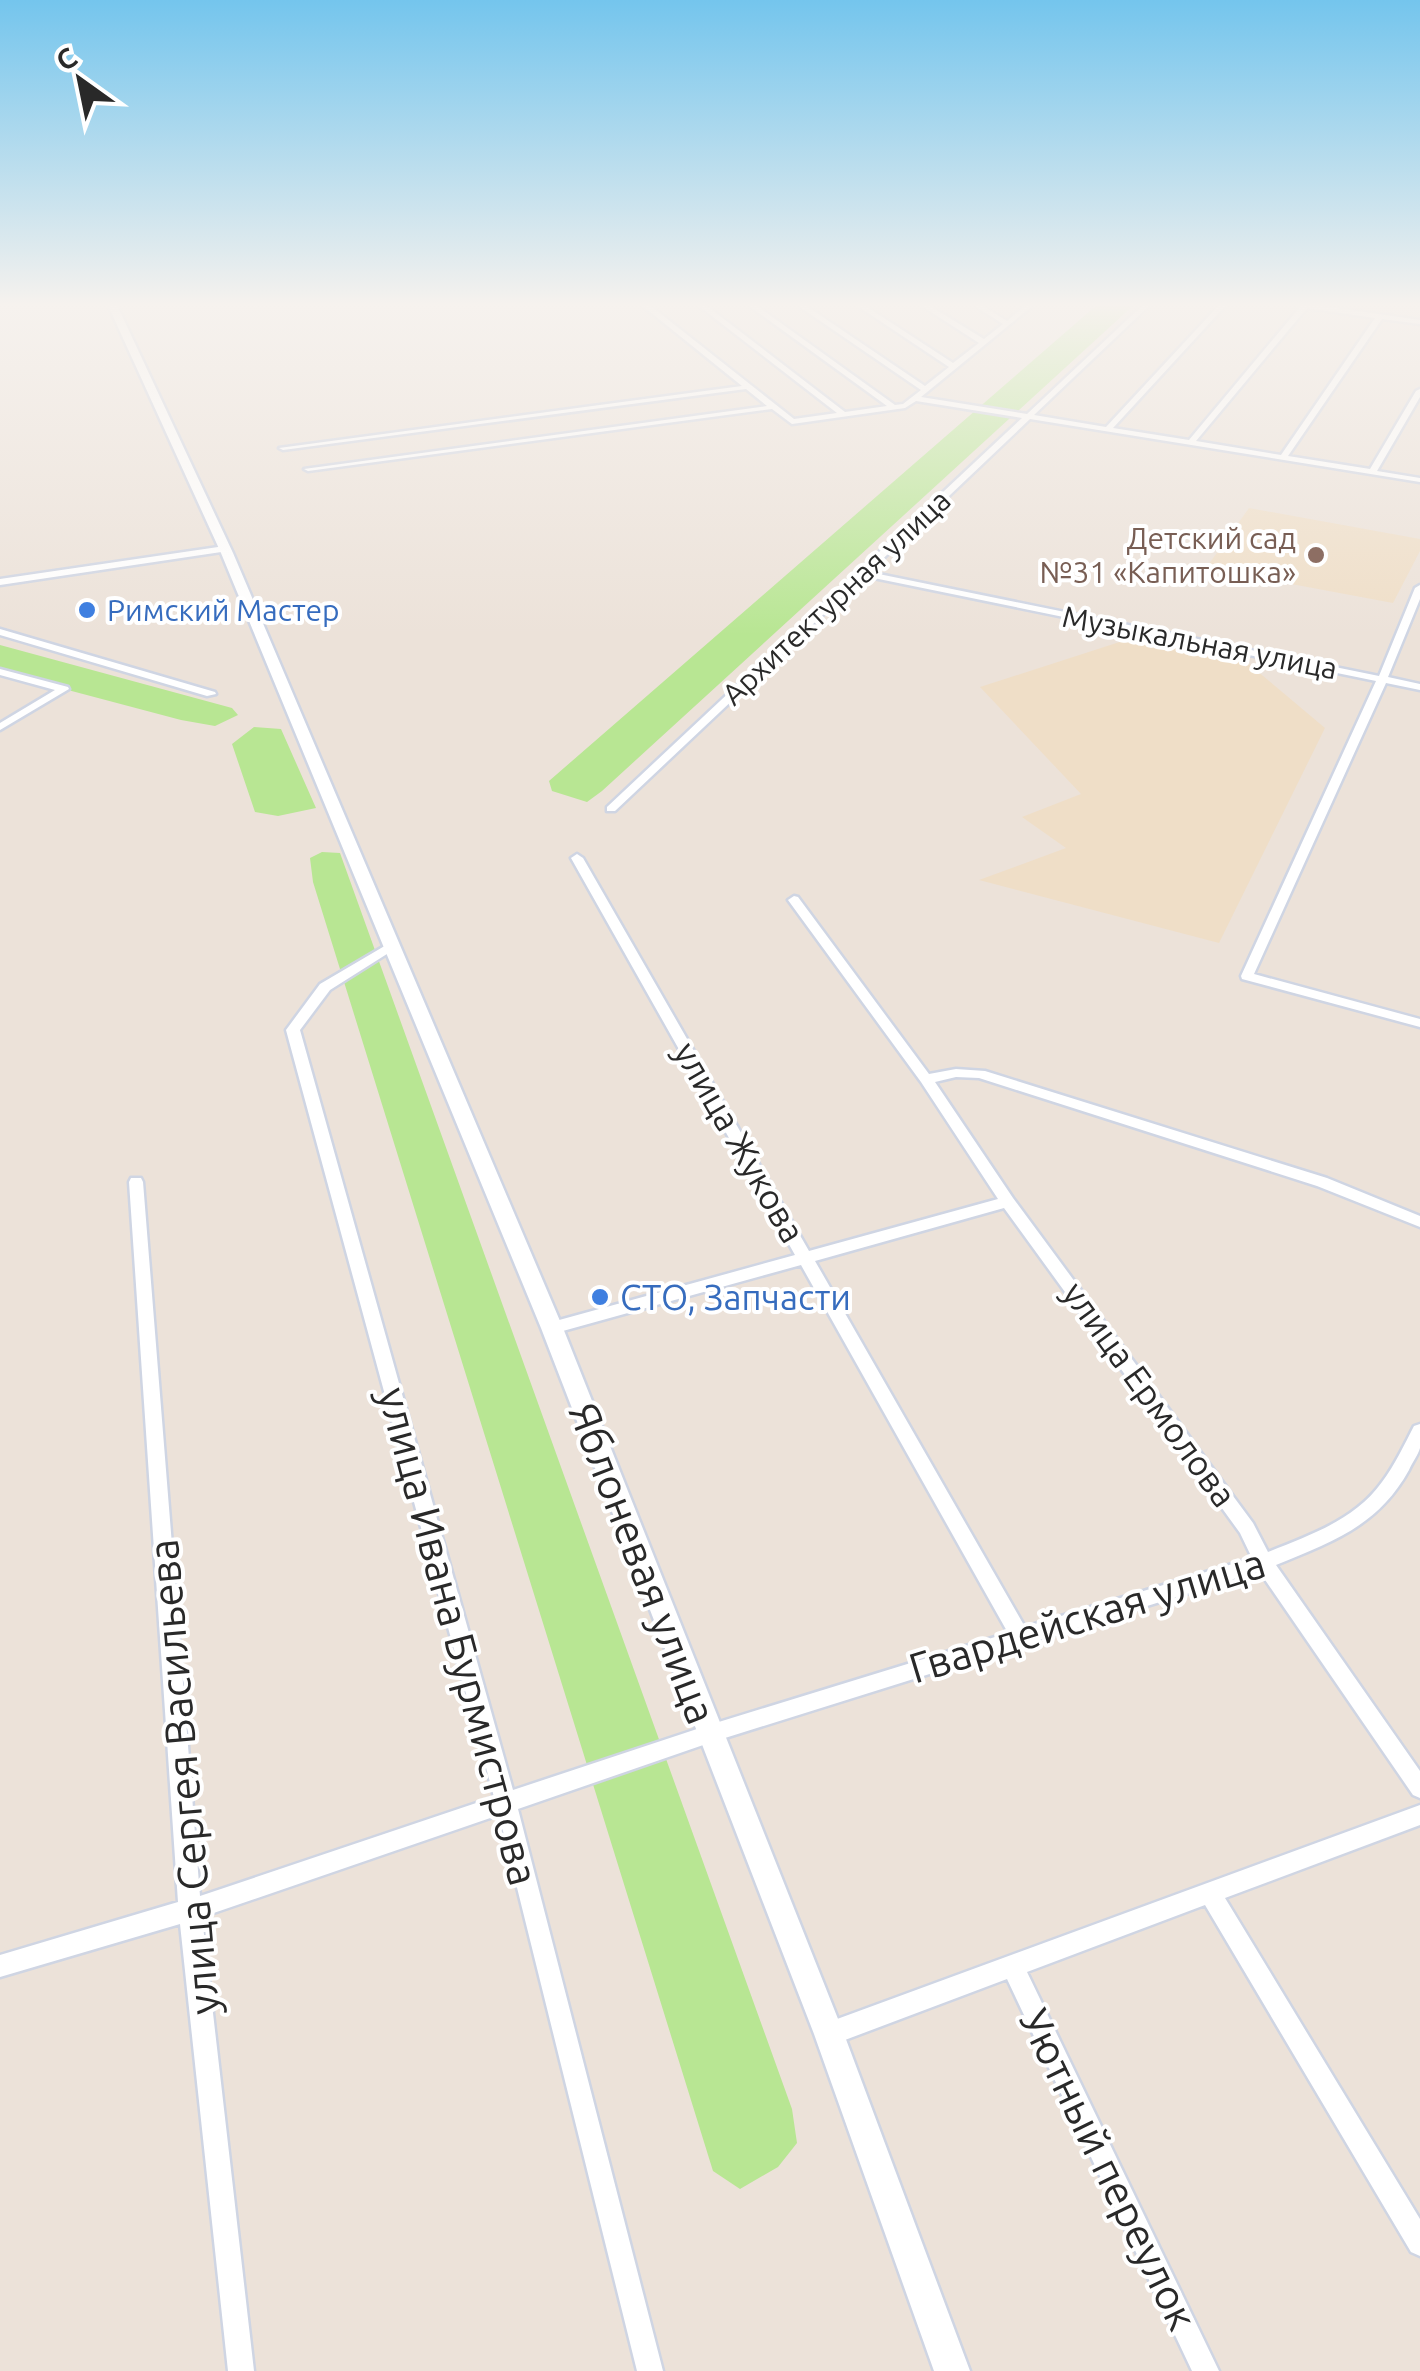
<svg xmlns="http://www.w3.org/2000/svg" width="1420" height="2371" font-family="Ubuntu,sans-serif">
  <style>
    .education { fill: #efdec7 }
    .green { fill: #b8e693 }
    .lines { fill: none; stroke-linecap: round; stroke-linejoin: round }
    .street-casing { stroke: #cfd5e3; stroke-width: 5 }
    .secondary-casing { stroke: #cfd5e3; stroke-width: 5 }
    .street { fill: #fff; fill-rule: evenodd }
    .secondary { fill: #fff; fill-rule: evenodd }
    .education-dot { fill: #8d6e63; stroke: #fff; stroke-width: 4 }
    .shop-dot { fill: #3f7fe0; stroke: #fff; stroke-width: 4 }
    .labels { text-anchor: middle; dominant-baseline: central; stroke-width: 8; stroke-linejoin: round; paint-order: stroke }
    .far-education-label { font-size: 30px; fill: #785e54; stroke: #fff; text-anchor: end }
    .far-street-label { font-size: 30px; fill: #292929; stroke: #fff }
    .far-shop-label { font-size: 30px; fill: #366cbe; stroke: #fff; text-anchor: start }
    .street-label { font-size: 35px; fill: #292929; stroke: #fff }
    .shop-label { font-size: 35px; fill: #366cbe; stroke: #fff; text-anchor: start }
    .near-street-label { font-size: 42px; fill: #292929; stroke: #fff }
  </style>
  <rect width="100%" height="100%" fill="#ece2d9"/>
  <!-- education -->
  <path class="education" d="M1249,508L1420,539V551L1393,603L1206,568Z
    M1135,637L1243,659L1325,728L1219,943L979,880L1066,848L1022,817L1081,794L980,687Z"/>
  <!-- green -->
  <path class="green" d="M1136,303L602,791L587,802L552,791L549,781L1098,304Z
    M0,645L232,708L238,715L215,726L181,720L0,672Z
    M254,727L281,729L316,808L278,816L255,812L232,744Z
    M322,852L340,853L792,2109L797,2143L778,2167L740,2189L713,2171L313,882L310,858Z"/>
  <g class="lines">
    <defs>
      <path id="street" d="M639,303H647L794,419L837,413L695,303H703L845,412L887,406L745,303H753L895,405L903,404L921,390L794,303H802L925,386L949,367L853,303H861L953,363L979,343L917,303H925L984,339L1003,324L970,303H978L1007,321L1028,303H1036L921,397L1027,414L1145,303H1152L1034,415L1106,427L1221,303H1228L1113,428L1189,440L1300,307L1281,303H1302L1420,320V324L1382,319L1288,456L1370,469L1416,391L1420,389V397L1377,471L1420,478V482L1030,419L869,572L1379,676L1415,588L1420,585V599L1388,677L1420,684V690L1386,683L1254,974L1420,1019V1027L1242,979L1241,976L1376,681L864,576L615,811H607V807L1022,418L916,401L905,408L792,424L772,409L308,471L304,469L767,406L746,389L283,450L279,448L742,386ZM1307,308L1375,318L1281,455L1196,441Z
        M225,546L229,549L228,551L0,585V579Z
        M0,629L215,692L216,694L207,696L0,635Z
        M0,669L68,687L69,689L0,730V723L55,690L0,675Z
        M577,854L583,858L809,1251L998,1199L921,1082L788,900L794,896L798,897L929,1074L956,1069L985,1071L1327,1178L1420,1216V1227L1317,1186L979,1078L956,1077L935,1082L1013,1198L1253,1523L1268,1552C1310,1535 1355,1520 1382,1482C1395,1465 1404,1445 1414,1426L1420,1424C1420,1431 1420,1441 1420,1448C1418,1455 1412,1463 1409,1470C1378,1526 1332,1542 1276,1565L1420,1771V1798L1413,1795L1259,1571L709,1743L518,1809L663,2371H637L499,1815L202,1917L254,2371H228L180,1924L0,1977V1955L178,1902L129,1182L131,1178H141L143,1182L200,1896L494,1797L286,1030L320,984L388,944H396L398,947L330,990L300,1030L513,1790L709,1725L1008,1633L801,1265L552,1334L546,1332L544,1328L546,1324L552,1322L795,1255L571,858ZM1004,1208L1240,1533L1252,1558L1025,1627L815,1261Z
        M1420,1805V1825L1225,1898L1420,2219V2256L1411,2252L1205,1905L1027,1972L1219,2371H1192L1007,1979L829,2046L821,2042L817,2034L821,2026L829,2022Z"/>
      <path id="secondary" d="M107,303H116L233,553L563,1328L844,2034L970,2371H934L814,2034L541,1328L221,553Z"/>
    </defs>
    <!-- street casing -->
    <use href="#street" class="street-casing"/>
    <!-- secondary casing -->
    <use href="#secondary" class="secondary-casing"/>
    <!-- street -->
    <use href="#street" class="street"/>
    <!-- secondary -->
    <use href="#secondary" class="secondary"/>
  </g>
  <!-- sky -->
  <linearGradient id="sky" x2="0" y2="1"><stop stop-color="#74c5ed"/><stop offset="0.48" stop-color="#f6f2ee"/><stop offset="1" stop-color="#f6f2ee" stop-opacity="0"/></linearGradient>
  <rect width="1420" height="635" fill="url(#sky)"/>
  <!-- markers -->
  <circle class="education-dot" cx="1316" cy="555" r="10"/>
  <g class="shop-dot">
    <circle cx="87" cy="610" r="10"/>
    <circle cx="600" cy="1297" r="10"/>
  </g>
  <g class="labels">
    <!-- far-education labels -->
    <g class="far-education-label">
      <text x="1296" y="538">Детский сад<tspan x="1296" dy="34">№31 «Капитошка»</tspan></text>
    </g>
    <!-- far-street labels -->
    <g class="far-street-label">
      <text transform="translate(836 597) rotate(-43)">Архитектурная улица</text>
      <text transform="translate(1200 642) rotate(11)">Музыкальная улица</text>
    </g>
    <!-- far-shop labels -->
    <g class="far-shop-label">
      <text x="107" y="610">Римский Мастер</text>
    </g>
    <!-- street labels -->
    <g class="street-label">
      <text transform="translate(740 1142) rotate(60)">улица Жукова</text>
      <text transform="translate(1150 1394) rotate(54)">улица Ермолова</text>
    </g>
    <!-- shop labels -->
    <g class="shop-label">
      <text x="620" y="1297">СТО, Запчасти</text>
    </g>
    <!-- near-street labels -->
    <g class="near-street-label">
      <text transform="translate(643 1563) rotate(69)">Яблоневая улица</text>
      <text transform="translate(1087 1615) rotate(-17)">Гвардейская улица</text>
      <text transform="translate(459 1636) rotate(75)">улица Ивана Бурмистрова</text>
      <text transform="translate(183 1777) rotate(-95)">улица Сергея Васильева</text>
      <text transform="translate(1109 2169) rotate(64)">Уютный переулок</text>
    </g>
  </g>
  <!-- north arrow -->
  <g transform="translate(80 80) rotate(327)" stroke="#ffffff" stroke-width="8" paint-order="stroke">
  <path d="M0-8L18 38L0 25L-18 38Z" fill="#292929"/>
  <text y="-15" font-size="28" font-weight="bold" text-anchor="middle" fill="#292929">С</text>
  </g>
</svg>
